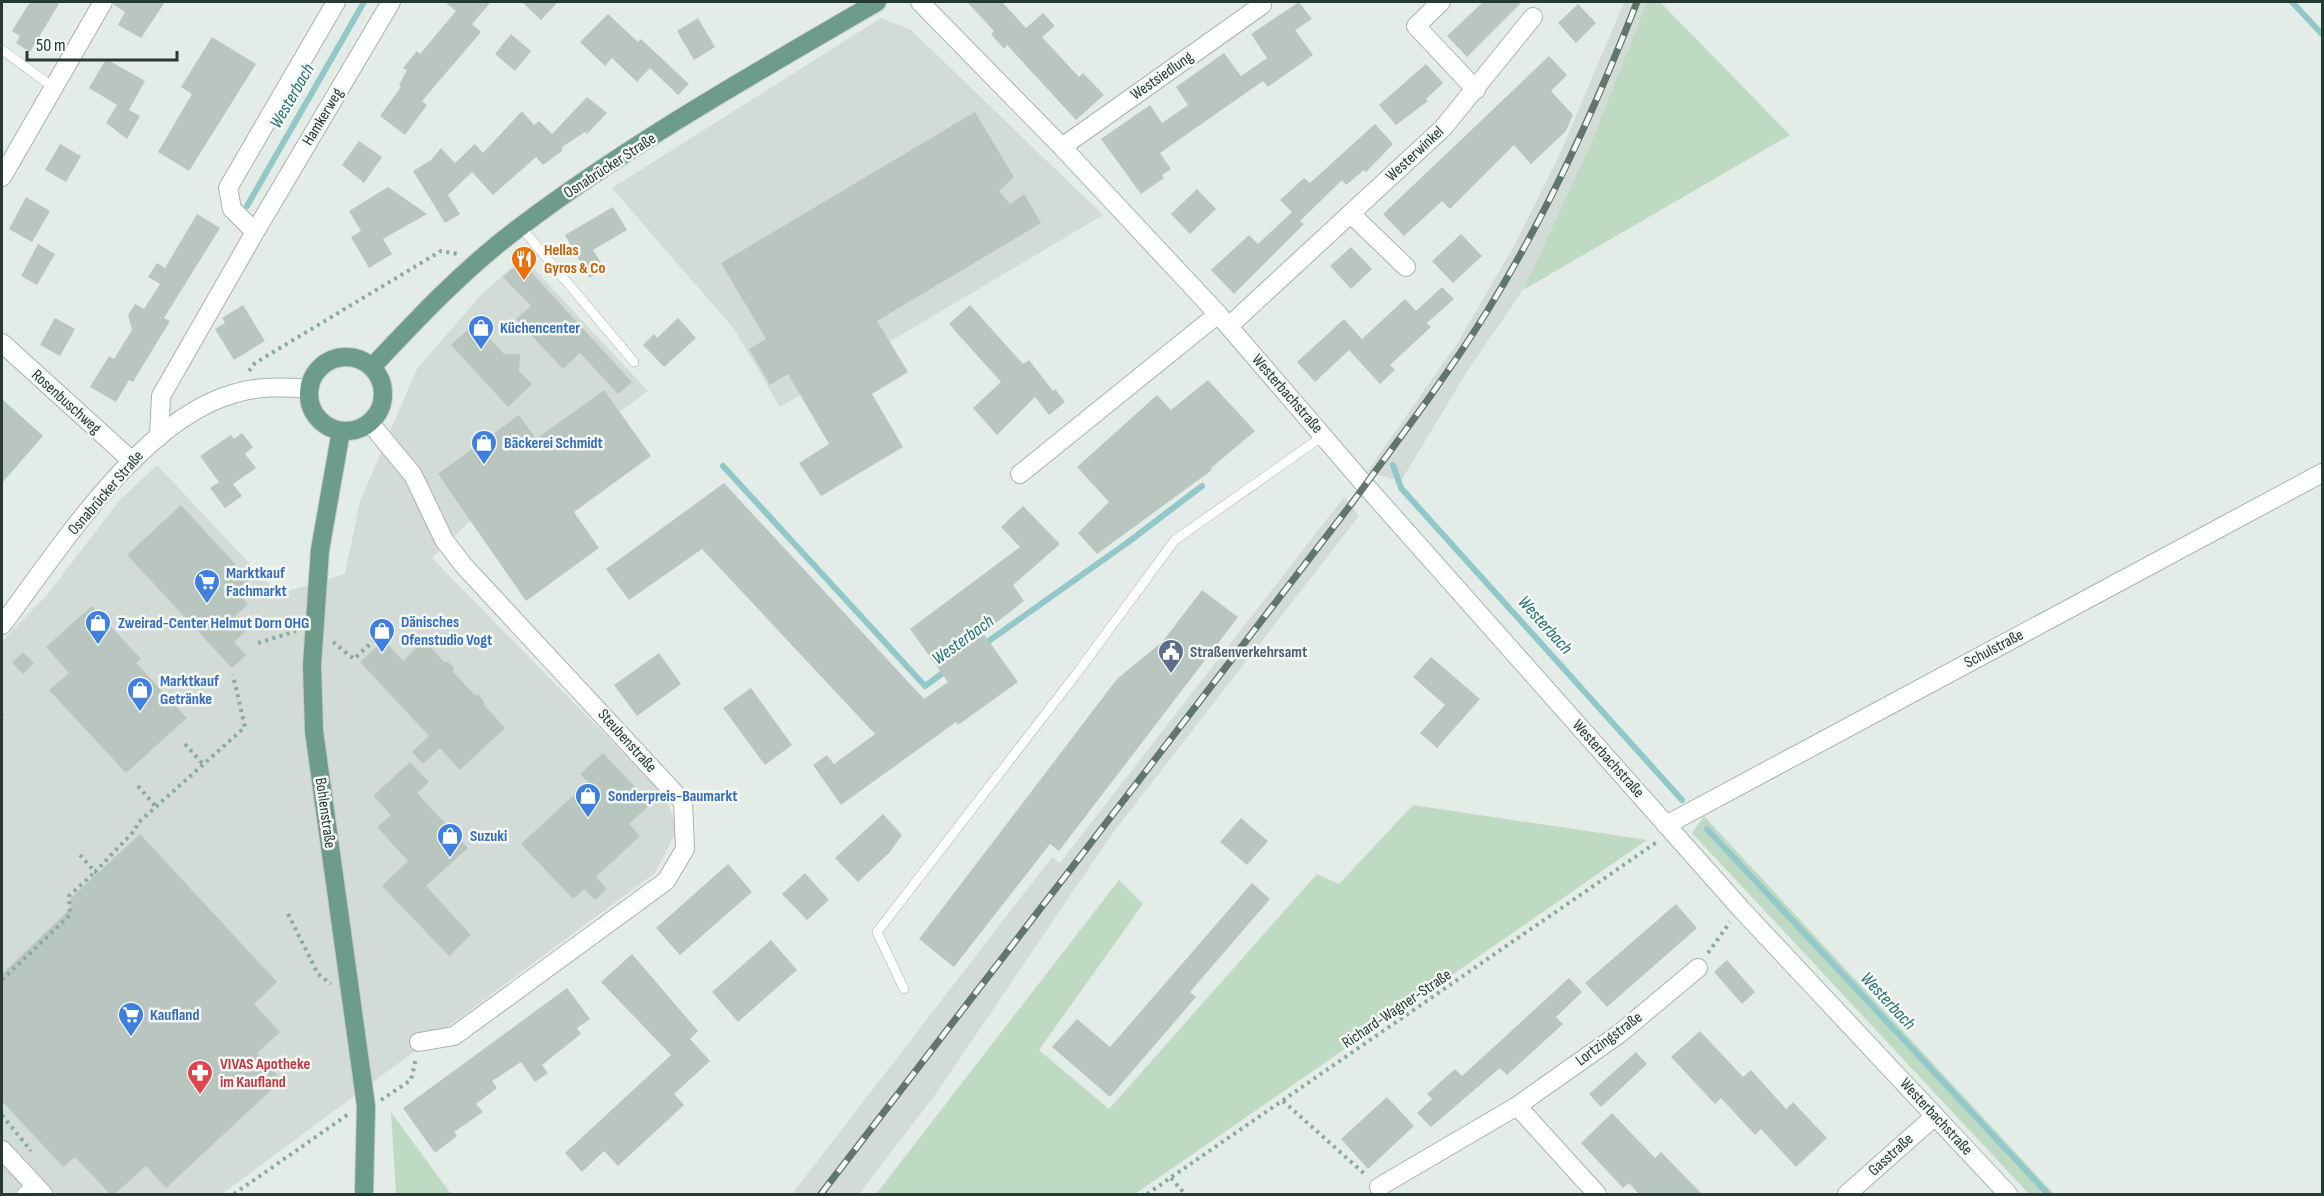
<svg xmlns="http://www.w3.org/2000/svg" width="2324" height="1196" font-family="'Sofia Sans Condensed',sans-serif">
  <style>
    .built { fill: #d2dbd6 }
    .green { fill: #bfdac3 }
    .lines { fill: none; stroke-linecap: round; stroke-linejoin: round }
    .stream { stroke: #92c8ca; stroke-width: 6 }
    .building { fill: #b9c6c0 }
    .service-casing { stroke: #a7b3ad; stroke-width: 10 }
    .minor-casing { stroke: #a7b3ad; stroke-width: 20 }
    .tertiary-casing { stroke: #a7b3ad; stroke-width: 20 }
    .secondary-casing { stroke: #a3b6ad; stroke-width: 20 }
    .primary-casing { stroke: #c2c8c6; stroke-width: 20 }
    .path { stroke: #88ab9c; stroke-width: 4; stroke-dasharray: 3 4.5; stroke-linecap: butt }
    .service { stroke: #fff; stroke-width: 9 }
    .minor { stroke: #fff; stroke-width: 18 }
    .tertiary { stroke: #fff; stroke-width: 18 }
    .secondary { stroke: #fff; stroke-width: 18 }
    .primary { stroke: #6d9c8a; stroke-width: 18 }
    .rail-casing { stroke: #60766d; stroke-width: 7 }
    .rail { stroke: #f4f8f5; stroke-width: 4.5; stroke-dasharray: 14; stroke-linecap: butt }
    .labels { text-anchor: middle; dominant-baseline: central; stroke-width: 5; stroke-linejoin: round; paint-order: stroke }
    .street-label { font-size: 16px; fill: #253b32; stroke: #f4f8f5 }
    .food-label { font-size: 16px; font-weight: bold; fill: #c56008; stroke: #f4f8f5; text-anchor: start }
    .shop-label { font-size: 16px; font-weight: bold; fill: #366cbe; stroke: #f4f8f5; text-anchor: start }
    .service-label { font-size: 16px; font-weight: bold; fill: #4e5e75; stroke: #f4f8f5; text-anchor: start }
    .health-label { font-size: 16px; font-weight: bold; fill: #be3a42; stroke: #f4f8f5; text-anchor: start }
    .water-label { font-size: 18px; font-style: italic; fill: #266d70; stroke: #f4f8f5 }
  </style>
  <rect width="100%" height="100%" fill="#e4ece7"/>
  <!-- built -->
  <path class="built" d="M1624,2H1647L1591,143L1523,290L1466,373L1401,481L1367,472L1458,342L1514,246L1562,149Z
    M881,18L911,30L1103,215L780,407L734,329L612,188Z
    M523,257L648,391L470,521L432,558L666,797L677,830L655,873L222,1194H2V641L47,595L119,501L157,465L278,594L345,574L360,501L417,369L481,295Z
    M1344,497L1359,516L1112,834L935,1095L859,1194H792L1052,857L1060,863Z"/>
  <!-- green -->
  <path class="green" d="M1647,2H1660L1790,135L1523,290L1591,143Z
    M1413,805L1647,840L1135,1194H876L1119,880L1143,904L1039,1050L1109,1109L1317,874L1339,884Z
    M1704,816L2054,1194H2029L1692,833Z
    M391,1112L451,1194H396Z"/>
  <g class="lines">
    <!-- stream -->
    <path class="stream" d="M2292,2L2322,34
      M247,206L364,2
      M1393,465L1401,488L1682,800
      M723,466L925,686L947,670
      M983,645L1127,543L1202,486
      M1707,829L2048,1194"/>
  </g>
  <!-- building -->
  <path class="building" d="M30,2H60L30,52L16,43L20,36L12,31Z
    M114,2H165L141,38L118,25L125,12L114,5Z
    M445,2H491L472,24L481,32L422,101L427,105L405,135L380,116L401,87L399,85L407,70L403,68L417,51L420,54L456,11Z
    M522,2H558L541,20Z
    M967,2H1002L1026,28L1043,13L1055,26L1042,37L1079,77L1083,73L1104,95L1076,120L1007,45L1004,49L991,34L994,31Z
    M1299,2L1312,19L1295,30L1313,55L1268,87L1263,81L1160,153L1171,169L1162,175L1164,178L1141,194L1101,139L1150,105L1162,123L1188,105L1176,87L1224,53L1241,76L1267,58L1251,34Z
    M1483,2H1522L1467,57L1447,36Z
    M1578,4L1596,23L1576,43L1558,23Z
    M608,14L638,42L641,39L689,84L678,95L650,68L637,82L612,58L605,66L580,42Z
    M698,18L715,47L694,60L677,31Z
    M511,34L531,51L515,71L495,54Z
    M212,37L256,64L189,171L158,152L192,94L181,87Z
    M1549,56L1567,75L1551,91L1573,115L1566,131L1531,164L1514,145L1450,209L1442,201L1404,236L1383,214Z
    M106,59L145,81L129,110L140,116L127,139L106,123L117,105L89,88Z
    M1426,64L1443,83L1426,99L1428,101L1396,125L1379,105Z
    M587,97L607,113L587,134L585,132L562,147V151L543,165L536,157L493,195L472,172L448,195L460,214L445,223L413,171L431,160L441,148L455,163L475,144L483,153L522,111L534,125L539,121L552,134Z
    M975,112L1014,177L999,191L1010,204L1024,194L1041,223L877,321L908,372L872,394L903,447L821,496L799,463L829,444L788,374L770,385L749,349L766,339L721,263Z
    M1375,124L1393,144L1366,172L1364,170L1346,185L1342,180L1300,221L1304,224L1234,294L1211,270L1249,235L1258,244L1292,212L1280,200L1304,178L1310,183Z
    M359,141L382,157L364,183L342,165Z
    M60,144L81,156L66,182L45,170Z
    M388,187L427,214L383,239L392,254L369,268L351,237L361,231L349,211Z
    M1197,189L1216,209L1190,234L1171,214Z
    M26,197L50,211L32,242L9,229Z
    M613,207L627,230L593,250L605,269L589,278L565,235Z
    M197,214L220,228L164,318L170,321L133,382L129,380L116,402L90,387L109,356L114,359L132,330L128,315L135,304L144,309L160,284L148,277L157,263L165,268Z
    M1461,234L1482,256L1453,283L1432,261Z
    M38,244L55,254L37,285L21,276Z
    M1351,247L1372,269L1351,289L1330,266Z
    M521,261L632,382L618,394L580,353L563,369L516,319L531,306L503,277Z
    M1442,287L1454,299L1427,323L1431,327L1390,365L1395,370L1380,384L1349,350L1315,382L1297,362L1344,319L1362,339L1405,299L1416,311Z
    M243,305L265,341L234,360L215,329L225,323L222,318Z
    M970,305L1023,364L1029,360L1053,391L1055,389L1065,402L1049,415L1035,397L997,435L973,408L1001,382L949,324Z
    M55,318L75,329L60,356L40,345Z
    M678,318L696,338L664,367L643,345L654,334L657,338Z
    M475,323L504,354H520L519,371L532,384L508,407L451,345Z
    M1208,380L1255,431L1210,469L1212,470L1097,554L1078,533L1109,502L1077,467L1157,395L1171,410Z
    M604,390L651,456L574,512L599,548L526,601L438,474L519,415L536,439Z
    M2,399L43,436L2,483Z
    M242,433L253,447L245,454L256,468L233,484L242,496L225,508L210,488L219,482L200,456L231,435L234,439Z
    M724,483L924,699L948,682L910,629L1020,547L1001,527L1023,506L1060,544L1013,585L1024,601L983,633L1018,682L958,725L956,722L841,805L813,765L827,755L834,764L875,734L702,549L629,600L606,569Z
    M181,505L249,579L236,591L248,604L235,616L247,630L234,642L246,655L232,668L127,555Z
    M1202,590L1238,617L1059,851L1050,844L954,967L919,939L1117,679L1163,641Z
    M92,606L141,659L136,663L187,718L126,773L49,690L69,673L46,647Z
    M384,640L403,661L420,644H428L444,662H448L454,668L453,672L475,695H479L484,702V705L505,728L460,770L440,748L423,764L412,752L429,736L360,662Z
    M23,652L34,663L23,674L12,663Z
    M659,653L681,684L637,716L614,685Z
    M1431,657L1480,699L1437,748L1420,733L1445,705L1413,677Z
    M751,688L792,745L765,765L723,708Z
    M603,753L651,804L629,824L640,836L596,877L607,889L595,900L584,889L573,899L521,844L588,782L580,774Z
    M410,762L429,782L417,793L468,848L426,886L471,935L449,956L382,886L408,861L377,827L391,815L373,796Z
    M883,814L902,835L890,852L858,882L835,858Z
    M1241,818L1268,841L1247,865L1220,842Z
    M140,834L277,982L254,1004L280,1032L257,1053L282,1080L166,1188L146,1166L115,1194H110L75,1157L63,1167L2,1101V974L70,909L71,898Z
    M728,864L752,892L680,955L656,928Z
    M805,873L829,900L807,920L782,894Z
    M1252,883L1270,899L1190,992L1196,997L1110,1097L1052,1047L1077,1019L1110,1047Z
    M1676,904L1697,928L1607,1007L1585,983Z
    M771,940L797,970L738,1022L712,992Z
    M632,954L698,1031L690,1039L710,1061L674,1094L684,1105L618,1166L604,1151L582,1172L565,1153L671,1055L601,982Z
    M1727,960L1755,992L1742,1004L1714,972Z
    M1569,978L1582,992L1556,1017L1563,1024L1507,1075L1500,1068L1431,1127L1417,1113L1432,1099L1427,1094L1455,1069L1462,1076Z
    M567,988L590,1019L577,1028L581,1034L542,1065L548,1073L535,1082L521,1062L492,1081L497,1088L476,1104L483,1112L454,1132L457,1136L435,1153L403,1108Z
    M1700,1031L1743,1077L1751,1070L1786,1109L1793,1102L1827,1138L1796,1167L1761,1129L1755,1135L1721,1098L1715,1104L1671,1057Z
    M1636,1052L1647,1064L1601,1107L1589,1094Z
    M1387,1097L1414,1126L1368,1169L1341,1139Z
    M1612,1113L1655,1158L1661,1152L1702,1194H1639L1629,1183L1623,1188L1581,1143Z"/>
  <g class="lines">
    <defs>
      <path id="service" d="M2,50L53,87
        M520,226L634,362
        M904,989L877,932L1077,673L1175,540L1323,436
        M21,1194L33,1183"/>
      <path id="minor" d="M1441,2L1416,26L1476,90
        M1062,147L1262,5L1259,2
        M2,177L103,2
        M1351,214L1406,267
        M255,232L232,209L228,188L336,2
        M1229,326L1443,128L1533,17
        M2,343L131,460
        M370,423L413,475L444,540L464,566L683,802L685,849L666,881L454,1036L419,1042
        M159,437L161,396L255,232L391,2
        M1020,474L1218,314
        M1666,825L2322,473
        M1517,1106L1597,1194
        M2,1150L43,1194
        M1379,1187L1517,1106L1619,1034L1698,968
        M1847,1194L1935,1116"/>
      <path id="tertiary" d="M2,625C59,550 141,418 236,393C260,386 285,387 309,389"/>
      <path id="secondary" d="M920,2L1062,147L1218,314L1365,485L1741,909L2008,1194"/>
      <path id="primary" d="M309 394a37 37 0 1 1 74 0a37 37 0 1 1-74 0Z
        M372,367C418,318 466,267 520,227C631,143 757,72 877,2
        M341,431L320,550L312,665L314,731L366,1106L364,1194"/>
    </defs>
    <!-- service casing -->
    <use href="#service" class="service-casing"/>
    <!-- minor casing -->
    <use href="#minor" class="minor-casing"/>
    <!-- tertiary casing -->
    <use href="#tertiary" class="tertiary-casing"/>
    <!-- secondary casing -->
    <use href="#secondary" class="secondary-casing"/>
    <!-- primary casing -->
    <use href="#primary" class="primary-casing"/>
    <!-- path -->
    <path class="path" d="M249,371L255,363L441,251L458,254
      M333,642L354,659L388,627
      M258,643L296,631
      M2,714V715
      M185,744L203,764
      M138,786L156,807
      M80,855L95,872L135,830L138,823L245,727L233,675
      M288,914L318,974L331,984
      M1708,953L1730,922
      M2,980L70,915L69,896L95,872
      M381,1100L411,1080L416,1058
      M1283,1101L1367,1176
      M2,1115L31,1151
      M1171,1178L1185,1194
      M234,1194L350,1113
      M1147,1194L1657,842"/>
    <!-- service -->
    <use href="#service" class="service"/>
    <!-- minor -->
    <use href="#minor" class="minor"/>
    <!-- tertiary -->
    <use href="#tertiary" class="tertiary"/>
    <!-- secondary -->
    <use href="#secondary" class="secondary"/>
    <!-- primary -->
    <use href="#primary" class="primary"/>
    <defs>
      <path id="rail" d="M821,1194L1352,503C1398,440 1445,379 1486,313C1547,215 1595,109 1637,2"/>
    </defs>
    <!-- rail casing -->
    <use href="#rail" class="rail-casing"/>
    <!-- rail -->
    <use href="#rail" class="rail"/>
  </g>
  <!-- icons -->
  <defs>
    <symbol id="restaurant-pin" viewBox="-11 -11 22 30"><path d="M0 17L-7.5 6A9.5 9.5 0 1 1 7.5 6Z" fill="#e8710a" stroke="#f4f8f5"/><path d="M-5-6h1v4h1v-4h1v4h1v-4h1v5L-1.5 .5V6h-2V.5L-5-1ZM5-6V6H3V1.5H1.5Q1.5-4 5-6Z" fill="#fff"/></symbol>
    <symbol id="shop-pin" viewBox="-11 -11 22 30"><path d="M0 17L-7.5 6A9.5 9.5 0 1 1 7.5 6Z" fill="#3f7fe0" stroke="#f4f8f5"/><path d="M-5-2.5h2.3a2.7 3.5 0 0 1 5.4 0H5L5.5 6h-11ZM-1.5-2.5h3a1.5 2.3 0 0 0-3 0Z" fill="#fff"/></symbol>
    <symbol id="supermarket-pin" viewBox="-11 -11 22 30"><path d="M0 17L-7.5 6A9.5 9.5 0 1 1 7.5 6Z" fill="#3f7fe0" stroke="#f4f8f5"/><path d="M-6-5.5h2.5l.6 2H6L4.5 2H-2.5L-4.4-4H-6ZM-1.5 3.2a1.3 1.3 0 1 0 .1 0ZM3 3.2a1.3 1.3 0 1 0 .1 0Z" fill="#fff"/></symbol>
    <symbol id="civic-pin" viewBox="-11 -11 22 30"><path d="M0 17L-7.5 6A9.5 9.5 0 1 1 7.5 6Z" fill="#5c6f8a" stroke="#f4f8f5"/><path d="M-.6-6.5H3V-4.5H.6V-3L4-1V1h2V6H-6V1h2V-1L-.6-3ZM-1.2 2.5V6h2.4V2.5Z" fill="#fff"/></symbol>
    <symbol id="pharmacy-pin" viewBox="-11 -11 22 30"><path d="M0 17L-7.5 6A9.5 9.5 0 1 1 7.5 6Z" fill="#e0444e" stroke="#f4f8f5"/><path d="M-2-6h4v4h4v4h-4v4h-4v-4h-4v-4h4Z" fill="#fff"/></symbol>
  </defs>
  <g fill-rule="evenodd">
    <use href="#restaurant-pin" x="509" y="244" width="30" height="40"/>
    <use href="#shop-pin" x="466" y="313" width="30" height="40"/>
    <use href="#shop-pin" x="469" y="428" width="30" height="40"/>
    <use href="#supermarket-pin" x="192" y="567" width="30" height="40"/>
    <use href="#shop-pin" x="83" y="608" width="30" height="40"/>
    <use href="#shop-pin" x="367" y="616" width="30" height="40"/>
    <use href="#civic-pin" x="1156" y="637" width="30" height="40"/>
    <use href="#shop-pin" x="125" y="675" width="30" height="40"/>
    <use href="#shop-pin" x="573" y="781" width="30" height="40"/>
    <use href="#shop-pin" x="435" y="821" width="30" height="40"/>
    <use href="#supermarket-pin" x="116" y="1000" width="30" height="40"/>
    <use href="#pharmacy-pin" x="185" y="1058" width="30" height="40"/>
  </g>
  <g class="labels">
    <!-- street labels -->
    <g class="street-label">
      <text transform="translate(1162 76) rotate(-35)">Westsiedlung</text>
      <text transform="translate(323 117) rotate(-59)">Hamkerweg</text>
      <text transform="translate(1415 154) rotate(-43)">Westerwinkel</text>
      <text transform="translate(610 166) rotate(-33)">Osnabrücker Straße</text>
      <text transform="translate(1287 394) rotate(49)">Westerbachstraße</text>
      <text transform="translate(66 402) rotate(42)">Rosenbuschweg</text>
      <text transform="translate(106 493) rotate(-49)">Osnabrücker Straße</text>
      <text transform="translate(1994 649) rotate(-28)">Schulstraße</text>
      <text transform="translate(627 741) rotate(48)">Steubenstraße</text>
      <text transform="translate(1608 759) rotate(48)">Westerbachstraße</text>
      <text transform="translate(325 813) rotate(82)">Bohlenstraße</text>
      <text transform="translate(1397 1009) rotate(-34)">Richard-Wagner-Straße</text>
      <text transform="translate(1609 1039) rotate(-37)">Lortzingstraße</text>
      <text transform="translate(1936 1117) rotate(47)">Westerbachstraße</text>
      <text transform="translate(1891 1155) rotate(-42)">Gasstraße</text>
    </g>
    <!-- food labels -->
    <g class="food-label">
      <text x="544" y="250">Hellas<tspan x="544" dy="18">Gyros &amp; Co</tspan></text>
    </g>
    <!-- shop labels -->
    <g class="shop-label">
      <text x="500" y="328">Küchencenter</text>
      <text x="504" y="443">Bäckerei Schmidt</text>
      <text x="226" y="573">Marktkauf<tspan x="226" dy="18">Fachmarkt</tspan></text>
      <text x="401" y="622">Dänisches<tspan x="401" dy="18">Ofenstudio Vogt</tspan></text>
      <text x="118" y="623">Zweirad-Center Helmut Dorn OHG</text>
      <text x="160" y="681">Marktkauf<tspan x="160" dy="18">Getränke</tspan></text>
      <text x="608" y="796">Sonderpreis-Baumarkt</text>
      <text x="470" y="836">Suzuki</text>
      <text x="150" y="1015">Kaufland</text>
    </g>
    <!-- service labels -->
    <g class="service-label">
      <text x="1190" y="652">Straßenverkehrsamt</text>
    </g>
    <!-- health labels -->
    <g class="health-label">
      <text x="220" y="1064">VIVAS Apotheke<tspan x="220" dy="18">im Kaufland</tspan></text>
    </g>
    <!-- water labels -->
    <g class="water-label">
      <text transform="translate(292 96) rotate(-60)">Westerbach</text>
      <text transform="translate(1545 625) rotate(48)">Westerbach</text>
      <text transform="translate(963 640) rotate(-36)">Westerbach</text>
      <text transform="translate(1888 1001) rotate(47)">Westerbach</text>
    </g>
  </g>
  <!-- border -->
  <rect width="2324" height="1196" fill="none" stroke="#253b32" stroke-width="6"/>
  <!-- scale -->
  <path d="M27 51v9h150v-9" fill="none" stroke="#253b32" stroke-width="3"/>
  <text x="36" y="51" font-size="18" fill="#253b32" stroke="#f4f8f5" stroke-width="4.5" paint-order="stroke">50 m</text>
</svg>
